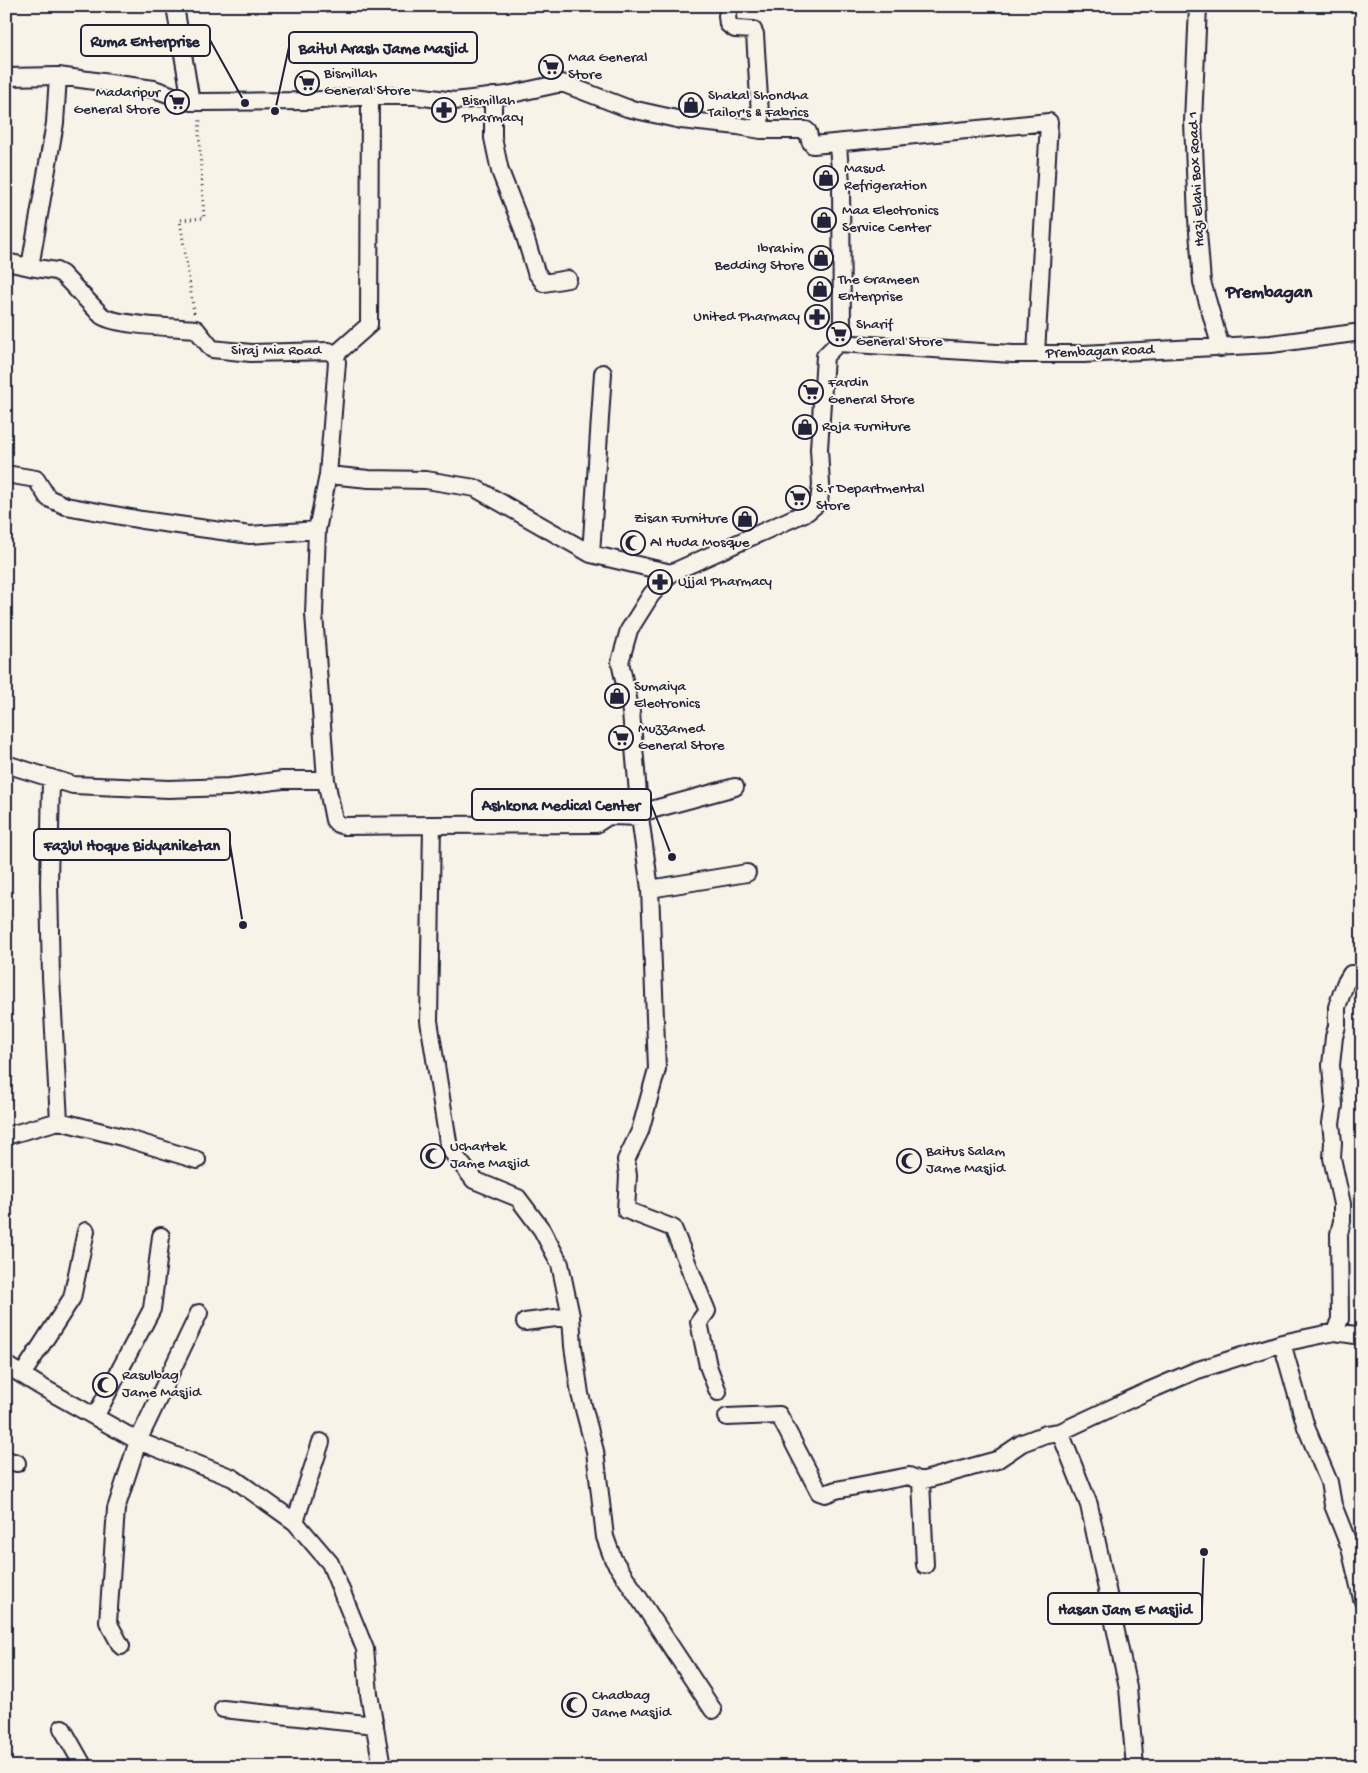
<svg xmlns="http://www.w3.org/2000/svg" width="1368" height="1773" font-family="'Gochi Hand',sans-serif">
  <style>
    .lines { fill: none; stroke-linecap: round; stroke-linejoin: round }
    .minor-casing { stroke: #22223b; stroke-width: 20 }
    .path { stroke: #22223b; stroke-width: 3; stroke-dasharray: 1 4; stroke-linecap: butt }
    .minor { stroke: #f7f3e8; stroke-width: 16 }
    .labels { text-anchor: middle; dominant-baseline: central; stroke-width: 4; stroke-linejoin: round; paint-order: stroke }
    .poi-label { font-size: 15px; fill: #22223b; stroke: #f7f3e8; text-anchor: start }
    .street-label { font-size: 15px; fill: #22223b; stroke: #f7f3e8 }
    .quarter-label { font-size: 18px; font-weight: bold; fill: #22223b; stroke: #f7f3e8 }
    .leader { fill: none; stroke: #22223b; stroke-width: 2 }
    .callout-dot { fill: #22223b; stroke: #f7f3e8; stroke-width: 2 }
    .callout { fill: #f7f3e8; stroke: #22223b; stroke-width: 2 }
    .callout-label { font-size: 16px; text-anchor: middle; font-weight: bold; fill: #22223b }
  </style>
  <rect width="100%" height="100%" fill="#f7f3e8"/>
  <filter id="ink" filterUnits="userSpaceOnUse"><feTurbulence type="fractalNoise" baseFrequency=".02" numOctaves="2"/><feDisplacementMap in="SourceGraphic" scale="10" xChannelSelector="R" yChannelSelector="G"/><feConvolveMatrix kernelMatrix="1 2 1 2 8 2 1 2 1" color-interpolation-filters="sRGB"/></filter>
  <g filter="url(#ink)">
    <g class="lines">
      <defs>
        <path id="minor" d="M175,6L191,102
          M730,6L727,16L728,24L735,29L753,30L755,34L761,130
          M1198,6L1193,122L1197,219L1202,282L1221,348
          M6,77L58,76L154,89L191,102H201L309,101L370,96H416L454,101L507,95L562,83L627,108L681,120L738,126L761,130H806L808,132L810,141L813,145L1049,122L1036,354
          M493,96V138L500,171L522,227L536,272L544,283L568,279
          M6,262L30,267L56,271L62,274L102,316C118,326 175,327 196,329L212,349L251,353L329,351L335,355
          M30,267L55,123L58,76
          M838,343L1013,354H1083L1271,344L1362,332
          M335,355L337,362L328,475L317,530L314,614L326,780L334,820L338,824L344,826L432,825L429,1021L449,1148L474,1180L518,1198L542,1230L560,1264L571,1316L573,1346L580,1394L595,1451L605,1537L613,1559L713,1710
          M335,355L369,325L370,96
          M6,474L36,479L48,498L66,506L142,520L250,535L317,530
          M328,475L369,479L426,480L475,488L591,554L671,573
          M591,554L603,373
          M6,764L73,785L169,789L229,787L283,780H326
          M51,778L49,884L51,977L59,1121
          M640,813L735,787
          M432,825L596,824L607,817L612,816L640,817
          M650,889L747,873
          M6,1136L59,1121L122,1137L197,1160
          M525,1322L571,1316
          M1335,1332L1340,1319L1339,1234L1342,1221V1204L1332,1158L1333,1142L1331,1123L1334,1105L1331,1065L1334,1037L1337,1026V1007L1345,984L1351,974H1362
          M1282,1343L1335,1332L1362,1336
          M6,1365L40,1386L138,1441L233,1478L295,1522L330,1563L365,1649L369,1694L382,1767
          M22,1375L72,1298L86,1231
          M718,1392L708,1366L699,1322L707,1311L673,1228L626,1210L628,1176L626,1160L640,1131L657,1069L650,889L640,817L631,712L620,662L629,630L651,595L671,573L807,512L819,502L821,485L819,449L825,356L838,343L842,327L841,182L838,146L836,144
          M95,1417L152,1309L161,1236
          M727,1417L779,1415L819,1492L825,1494L836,1490L909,1476L921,1481
          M1060,1432L1148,1391L1195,1371L1282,1343L1306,1427L1329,1482L1333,1505L1350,1548L1362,1599
          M6,1460L17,1463
          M295,1522L321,1442
          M925,1565L921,1481L997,1460L1022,1443L1046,1434L1060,1432L1089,1505L1128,1688L1135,1767
          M121,1646L108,1622L116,1509L138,1441L199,1313
          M223,1709L375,1725
          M62,1728L84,1767"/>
      </defs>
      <!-- minor casing -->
      <use href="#minor" class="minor-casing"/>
      <!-- path -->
      <path class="path" d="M194,313L180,220L204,218L199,133L200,118"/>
      <!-- minor -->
      <use href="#minor" class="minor"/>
    </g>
  </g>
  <!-- icons -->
  <defs>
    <symbol id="supermarket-ring" viewBox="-11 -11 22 22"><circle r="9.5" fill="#f7f3e8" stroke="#22223b" stroke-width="1.5"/><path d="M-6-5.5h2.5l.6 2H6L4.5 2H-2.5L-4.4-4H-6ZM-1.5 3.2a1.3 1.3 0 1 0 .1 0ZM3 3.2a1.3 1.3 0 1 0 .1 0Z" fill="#22223b"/></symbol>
    <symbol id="shop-ring" viewBox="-11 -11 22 22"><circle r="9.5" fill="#f7f3e8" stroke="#22223b" stroke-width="1.5"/><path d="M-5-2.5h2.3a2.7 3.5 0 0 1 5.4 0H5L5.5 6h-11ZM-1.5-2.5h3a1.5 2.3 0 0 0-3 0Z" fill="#22223b"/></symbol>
    <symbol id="pharmacy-ring" viewBox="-11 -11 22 22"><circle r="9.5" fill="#f7f3e8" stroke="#22223b" stroke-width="1.5"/><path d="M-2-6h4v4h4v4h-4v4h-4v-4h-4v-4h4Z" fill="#22223b"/></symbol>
    <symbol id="mosque-ring" viewBox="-11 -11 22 22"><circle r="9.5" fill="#f7f3e8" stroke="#22223b" stroke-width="1.5"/><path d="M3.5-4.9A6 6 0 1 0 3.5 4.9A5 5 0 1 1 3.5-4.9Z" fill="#22223b"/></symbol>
  </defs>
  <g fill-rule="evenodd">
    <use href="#supermarket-ring" x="537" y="53" width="28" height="28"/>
    <use href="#supermarket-ring" x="293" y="69" width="28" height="28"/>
    <use href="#supermarket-ring" x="163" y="88" width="28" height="28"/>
    <use href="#shop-ring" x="677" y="91" width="28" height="28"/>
    <use href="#pharmacy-ring" x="430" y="96" width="28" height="28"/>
    <use href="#shop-ring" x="812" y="164" width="28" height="28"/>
    <use href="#shop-ring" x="810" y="206" width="28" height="28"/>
    <use href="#shop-ring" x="807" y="244" width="28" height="28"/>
    <use href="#shop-ring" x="806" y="275" width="28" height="28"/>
    <use href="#pharmacy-ring" x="803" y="303" width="28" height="28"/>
    <use href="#supermarket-ring" x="825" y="320" width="28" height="28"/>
    <use href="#supermarket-ring" x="797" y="378" width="28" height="28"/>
    <use href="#shop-ring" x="791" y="413" width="28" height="28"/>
    <use href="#supermarket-ring" x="784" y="484" width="28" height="28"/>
    <use href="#shop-ring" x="731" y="505" width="28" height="28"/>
    <use href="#mosque-ring" x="619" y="529" width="28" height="28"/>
    <use href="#pharmacy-ring" x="646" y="568" width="28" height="28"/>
    <use href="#shop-ring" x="603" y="682" width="28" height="28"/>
    <use href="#supermarket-ring" x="607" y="724" width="28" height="28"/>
    <use href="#mosque-ring" x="419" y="1142" width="28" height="28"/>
    <use href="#mosque-ring" x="895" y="1147" width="28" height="28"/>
    <use href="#mosque-ring" x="91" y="1371" width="28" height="28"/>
    <use href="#mosque-ring" x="560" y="1691" width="28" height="28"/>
  </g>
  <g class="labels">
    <!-- poi labels -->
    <g class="poi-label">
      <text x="568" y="58">Maa General<tspan x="568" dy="17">Store</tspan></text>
      <text x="324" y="74">Bismillah<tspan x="324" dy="17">General Store</tspan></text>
      <text x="160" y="93" text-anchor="end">Madaripur<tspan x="160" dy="17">General Store</tspan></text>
      <text x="708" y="96">Shakal Shondha<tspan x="708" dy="17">Tailor's &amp; Fabrics</tspan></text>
      <text x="462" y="101">Bismillah<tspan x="462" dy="17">Pharmacy</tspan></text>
      <text x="844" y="169">Masud<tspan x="844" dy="17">Refrigeration</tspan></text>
      <text x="842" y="211">Maa Electronics<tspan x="842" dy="17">Service Center</tspan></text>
      <text x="804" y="249" text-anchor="end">Ibrahim<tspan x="804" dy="17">Bedding Store</tspan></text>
      <text x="838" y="280">The Grameen<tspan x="838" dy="17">Enterprise</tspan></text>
      <text x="800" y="317" text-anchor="end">United Pharmacy</text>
      <text x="856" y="325">Sharif<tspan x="856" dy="17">General Store</tspan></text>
      <text x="828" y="383">Fardin<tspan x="828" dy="17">General Store</tspan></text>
      <text x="822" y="427">Roja Furniture</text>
      <text x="816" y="489">S.r Departmental<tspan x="816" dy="17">Store</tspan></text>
      <text x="728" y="519" text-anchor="end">Zisan Furniture</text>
      <text x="650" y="543">Al Huda Mosque</text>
      <text x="678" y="582">Ujjal Pharmacy</text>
      <text x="634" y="687">Sumaiya<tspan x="634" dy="17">Electronics</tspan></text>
      <text x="638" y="729">Muzzamed<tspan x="638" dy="17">General Store</tspan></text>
      <text x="450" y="1147">Uchartek<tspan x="450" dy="17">Jame Masjid</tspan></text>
      <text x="926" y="1152">Baitus Salam<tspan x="926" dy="17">Jame Masjid</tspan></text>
      <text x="122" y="1376">Rasulbag<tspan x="122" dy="17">Jame Masjid</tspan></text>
      <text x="592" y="1696">Chadbag<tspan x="592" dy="17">Jame Masjid</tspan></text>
    </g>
    <!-- street labels -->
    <g class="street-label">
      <text transform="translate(1197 179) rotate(-93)">Hazi Elahi Box Road 1</text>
      <text x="276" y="351">Siraj Mia Road</text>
      <text transform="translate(1100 352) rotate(-2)">Prembagan Road</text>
    </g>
    <!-- quarter labels -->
    <g class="quarter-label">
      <text x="1269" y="293">Prembagan</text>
    </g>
  </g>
  <!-- callouts -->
  <path class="leader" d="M245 103L210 40M275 111L289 47M672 857L651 804M243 925L230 844M1204 1552L1202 1609"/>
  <g class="callout-dot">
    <circle cx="245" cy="103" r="5"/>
    <circle cx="275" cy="111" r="5"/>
    <circle cx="672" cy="857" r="5"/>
    <circle cx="243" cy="925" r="5"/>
    <circle cx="1204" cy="1552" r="5"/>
  </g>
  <g class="callout">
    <rect x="81" y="25" width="129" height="31" rx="5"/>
    <rect x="289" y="32" width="188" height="31" rx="5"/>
    <rect x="472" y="789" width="179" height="31" rx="5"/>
    <rect x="34" y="829" width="196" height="31" rx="5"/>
    <rect x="1048" y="1593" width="154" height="31" rx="5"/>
  </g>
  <g class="callout-label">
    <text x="145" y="46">Ruma Enterprise</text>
    <text x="383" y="53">Baitul Arash Jame Masjid</text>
    <text x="561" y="810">Ashkona Medical Center</text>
    <text x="132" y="850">Fazlul Hoque Bidyaniketan</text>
    <text x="1125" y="1614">Hasan Jam E Masjid</text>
  </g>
  <!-- margin -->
  <rect width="1368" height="1773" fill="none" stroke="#f7f3e8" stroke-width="25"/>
  <rect x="12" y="12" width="1343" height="1748" fill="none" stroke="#22223b" stroke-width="2" filter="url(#ink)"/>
</svg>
